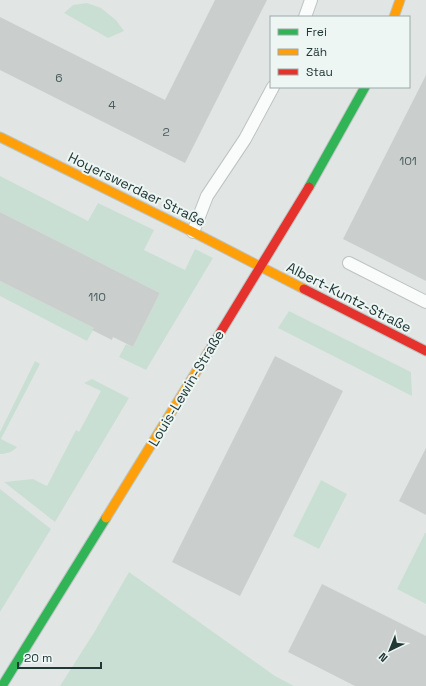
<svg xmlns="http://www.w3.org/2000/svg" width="426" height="686" font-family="'Space Grotesk',sans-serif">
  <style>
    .green { fill: #cadfd4 }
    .building { fill: #cacfce }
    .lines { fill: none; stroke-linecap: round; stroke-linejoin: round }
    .lane-casing { stroke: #bec3c2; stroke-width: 14 }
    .fast-casing { stroke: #bdc4c2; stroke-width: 11 }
    .slow-casing { stroke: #bdc4c2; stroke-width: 11 }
    .jam-casing { stroke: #bdc4c2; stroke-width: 11 }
    .lane { stroke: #fafbfb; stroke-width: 12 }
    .fast { stroke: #30b455; stroke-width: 9 }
    .slow { stroke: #ff9f0a; stroke-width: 9 }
    .jam { stroke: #e5322d; stroke-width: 9 }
    .labels { text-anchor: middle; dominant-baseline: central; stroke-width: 4; stroke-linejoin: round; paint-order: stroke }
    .number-label { font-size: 12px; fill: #4b5e5d }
    .street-label { font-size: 14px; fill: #203836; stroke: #eef6f4 }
  </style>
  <rect width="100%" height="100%" fill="#e1e6e5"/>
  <!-- green -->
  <path class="green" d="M87,3L101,8L116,20L124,31L108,38L64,13L73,5Z
    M0,176L88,221L98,203L154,230L144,250L185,270L195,249L213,258L146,370L119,357L126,344L133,347L160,293L0,212Z
    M0,281L94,328L87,341L0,296Z
    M289,311L411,372L412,396L278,328Z
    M35,361L40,364L1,439L17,447C12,452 7,454 0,454V432Z
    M92,379L129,398L55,522L4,482L33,479L47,486L76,430L79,432L101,391L84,383Z
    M321,480L347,494L319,549L293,536Z
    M0,489L51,529L0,612Z
    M425,533H426V604L397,589Z
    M129,572L275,676L294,686H60L95,631Z"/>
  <!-- building -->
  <path class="building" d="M215,0H267L185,163L0,70V17L165,100Z
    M426,75V281L343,239Z
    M0,212L160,293L133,347L113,337L112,340L92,330L94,328L0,281Z
    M275,356L343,391L240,596L172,562Z
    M426,448V515L399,501Z
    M322,584L426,636V686H355L288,652Z"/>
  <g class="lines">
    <defs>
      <path id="lane" d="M305,17L311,0
        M193,232L207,196L245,139L273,87
        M349,263L426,302"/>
      <path id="fast" d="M309,187L365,87
        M2,686L106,518"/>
      <path id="slow" d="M394,17L400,0
        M0,137L193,232L304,289
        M106,518L209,351"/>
      <path id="jam" d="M304,289L426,351
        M209,351L309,187"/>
    </defs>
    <!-- lane casing -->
    <use href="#lane" class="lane-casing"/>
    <!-- fast casing -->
    <use href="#fast" class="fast-casing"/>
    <!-- slow casing -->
    <use href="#slow" class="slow-casing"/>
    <!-- jam casing -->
    <use href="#jam" class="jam-casing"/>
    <!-- lane -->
    <use href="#lane" class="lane"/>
    <!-- fast -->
    <use href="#fast" class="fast"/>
    <!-- slow -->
    <use href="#slow" class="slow"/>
    <!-- jam -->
    <use href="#jam" class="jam"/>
  </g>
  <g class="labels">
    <!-- number labels -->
    <g class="number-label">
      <text x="59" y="78">6</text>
      <text x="112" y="105">4</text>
      <text x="166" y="132">2</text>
      <text x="408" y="161">101</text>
      <text x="97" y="297">110</text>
    </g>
    <!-- street labels -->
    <g class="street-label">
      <text transform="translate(137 189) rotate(26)">Hoyerswerdaer Straße</text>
      <text transform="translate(349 297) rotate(27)">Albert-Kuntz-Straße</text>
      <text transform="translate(186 388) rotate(-59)">Louis-Lewin-Straße</text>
    </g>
  </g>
  <!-- legend -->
  <rect x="270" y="16" width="140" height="72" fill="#eef6f4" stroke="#9caaa8"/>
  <rect x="278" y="29" width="20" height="6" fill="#30b455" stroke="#9caaa8"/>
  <text x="306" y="36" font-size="12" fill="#203836">Frei</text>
  <rect x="278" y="49" width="20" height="6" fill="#ff9f0a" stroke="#9caaa8"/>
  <text x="306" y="56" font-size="12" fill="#203836">Zäh</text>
  <rect x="278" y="69" width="20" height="6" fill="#e5322d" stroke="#9caaa8"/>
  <text x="306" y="76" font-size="12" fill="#203836">Stau</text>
  <!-- north arrow -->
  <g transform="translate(390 650) rotate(223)" stroke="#eef6f4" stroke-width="3" paint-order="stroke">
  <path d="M0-3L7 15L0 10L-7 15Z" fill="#203836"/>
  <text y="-6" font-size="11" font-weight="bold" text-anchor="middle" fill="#203836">N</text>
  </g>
  <!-- scale -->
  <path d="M18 662v6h83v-6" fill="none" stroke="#203836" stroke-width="2"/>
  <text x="24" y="662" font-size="12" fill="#203836" stroke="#eef6f4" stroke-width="3" paint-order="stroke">20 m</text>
</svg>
